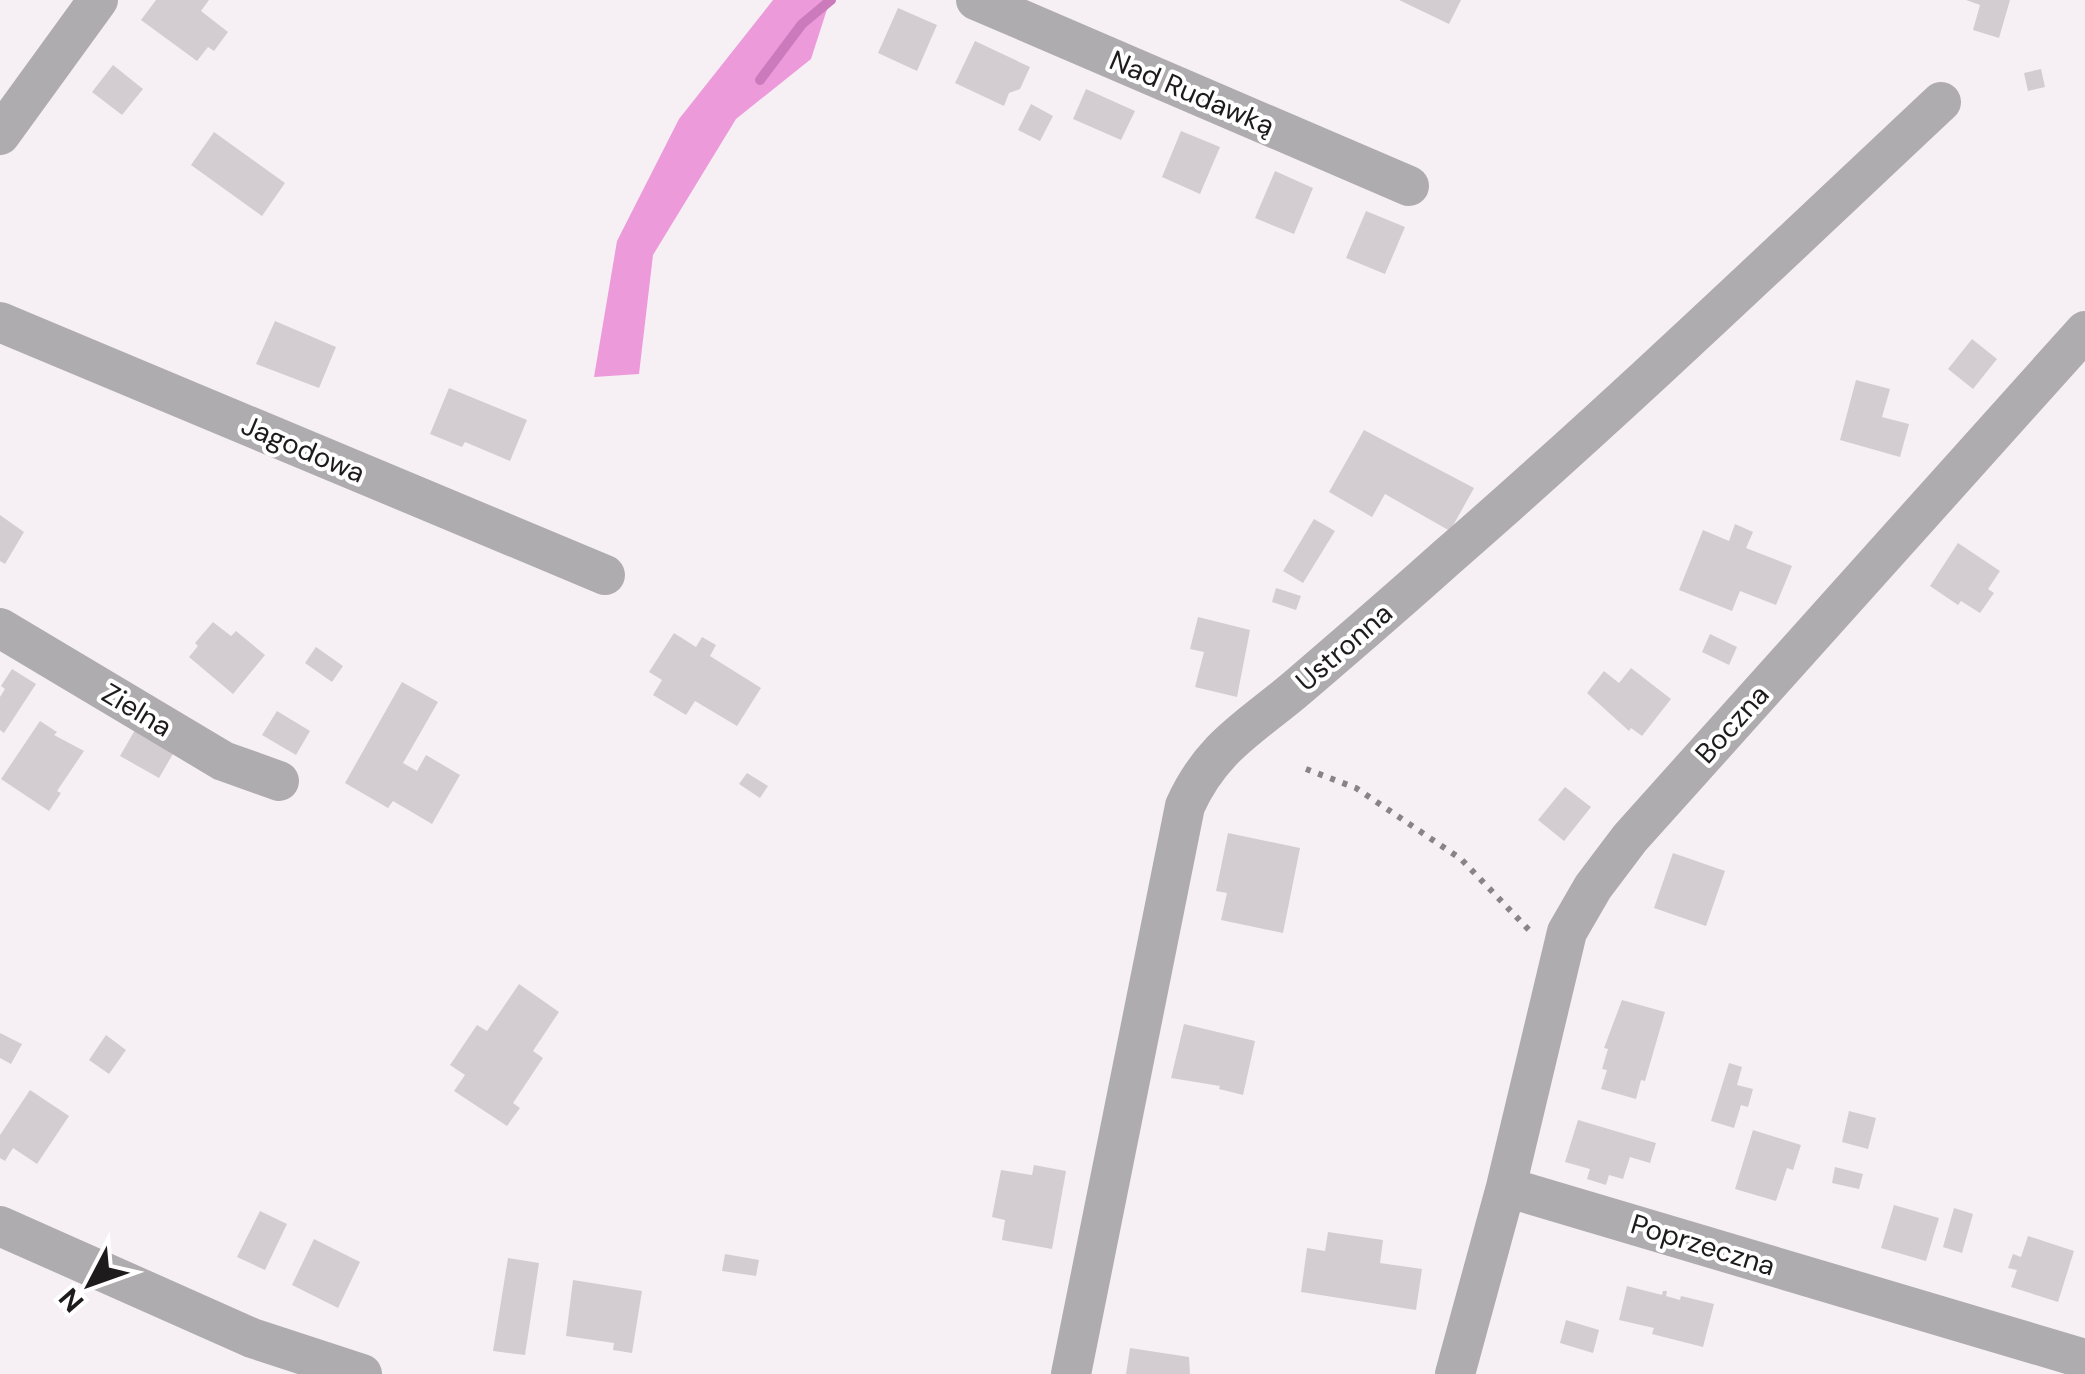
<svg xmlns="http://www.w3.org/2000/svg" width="2085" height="1374" font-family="'DM Sans',sans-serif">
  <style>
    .forest { fill: #ed9adb }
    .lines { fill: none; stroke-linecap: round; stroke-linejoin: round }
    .stream { stroke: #cb7bbb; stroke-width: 10 }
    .building { fill: #d3cdd1 }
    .path { stroke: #878386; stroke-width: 6; stroke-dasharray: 5 8; stroke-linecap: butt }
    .minor { stroke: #aeacae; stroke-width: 40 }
    .labels { text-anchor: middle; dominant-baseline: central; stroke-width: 8; stroke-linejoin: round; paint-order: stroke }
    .street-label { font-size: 28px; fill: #1d1b1c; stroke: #fff }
  </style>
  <rect width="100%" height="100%" fill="#f6f0f5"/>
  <!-- forest -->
  <path class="forest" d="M773,0H830L811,59L736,119L653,255L639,374L594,377L617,241L679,119Z"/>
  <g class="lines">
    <!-- stream -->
    <path class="stream" d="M760,80L802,24L831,0"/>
  </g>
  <!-- building -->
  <path class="building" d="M156,0H209L201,11L228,32L214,51L208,47L197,61L141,20Z
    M1399,0H1461L1449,24Z
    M2010,0L1999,38L1973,30L1980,5L1966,0Z
    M898,8L937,25L917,71L878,53Z
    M975,41L1030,67L1020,89L1009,93L1004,106L955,83Z
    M113,65L143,89L122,115L92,92Z
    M2041,69L2045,87L2028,91L2024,73Z
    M1086,89L1135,111L1121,140L1073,119Z
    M1031,104L1053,116L1040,141L1018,130Z
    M1181,131L1220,147L1200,194L1162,177Z
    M214,132L285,183L262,216L191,165Z
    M1275,171L1313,188L1294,234L1255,218Z
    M1366,211L1405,227L1385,274L1346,258Z
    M275,321L336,347L319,388L256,364Z
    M1972,339L1997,359L1973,389L1948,369Z
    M1856,380L1890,389L1882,417L1909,424L1900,457L1840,440Z
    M449,388L527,420L510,461L465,442L462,447L430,434Z
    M1364,430L1474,488L1450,531L1385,494L1372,517L1329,492Z
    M0,515L24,532L5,564L0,561Z
    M1314,519L1335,531L1303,583L1283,571Z
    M1735,524L1753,532L1746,548L1792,566L1776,605L1740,591L1732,611L1679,590L1703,530L1729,541Z
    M1958,543L2000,571L1988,589L1994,593L1980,613L1961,601L1958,605L1930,586Z
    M1276,588L1301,596L1296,610L1272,602Z
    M1198,617L1250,630L1237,697L1195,687L1204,652L1190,649Z
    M213,622L231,636L236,631L265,655L233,694L189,657L198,646L195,643Z
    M674,633L696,647L702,637L716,645L710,656L761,688L737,726L695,701L686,715L653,695L662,680L649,672Z
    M1710,634L1737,647L1729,665L1702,652Z
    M316,647L343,666L332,682L305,663Z
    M1631,668L1671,699L1642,736L1631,728L1629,731L1587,693L1604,671L1619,683Z
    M12,669L36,684L4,733L0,730V697L5,689L1,686Z
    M402,682L438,702L403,763L417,771L426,755L460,775L432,824L393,801L388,808L345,783Z
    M277,711L310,731L296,755L262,735Z
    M40,721L57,732L54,735L84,751L57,791L61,793L49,811L1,779Z
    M135,730L174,752L159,778L120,756Z
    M747,773L768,786L760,798L739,784Z
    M1565,787L1591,807L1564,841L1538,820Z
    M1228,833L1300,848L1283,933L1221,920L1227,893L1216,891Z
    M1673,853L1725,871L1706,926L1654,908Z
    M519,984L559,1012L533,1051L543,1058L513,1103L520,1108L507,1126L454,1091L465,1075L450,1065L477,1025L487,1031Z
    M1622,1000L1665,1012L1645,1081L1641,1080L1636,1099L1601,1089L1607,1070L1602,1069L1608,1049L1604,1048Z
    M1184,1024L1255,1041L1243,1095L1219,1089L1220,1086L1171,1078Z
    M0,1033L22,1044L11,1064L0,1058Z
    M106,1035L126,1050L109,1074L89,1060Z
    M1729,1063L1742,1067L1737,1085L1753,1089L1748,1107L1741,1105L1734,1128L1711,1121Z
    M30,1090L69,1116L37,1164L13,1148L5,1161L0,1158V1135Z
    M1849,1111L1876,1118L1868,1149L1842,1142Z
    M1578,1120L1656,1143L1650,1163L1630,1157L1623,1179L1609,1175L1606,1185L1587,1179L1590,1169L1565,1162Z
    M1753,1130L1801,1145L1793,1170L1787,1168L1776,1201L1735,1189Z
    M1034,1165L1066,1171L1052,1249L1002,1240L1005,1220L992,1217L1001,1170L1032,1175Z
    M1835,1167L1863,1174L1859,1189L1832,1183Z
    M1894,1205L1939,1218L1926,1261L1881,1248Z
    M1954,1208L1973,1214L1962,1253L1943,1247Z
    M260,1211L287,1224L265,1270L237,1257Z
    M1328,1232L1383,1240L1380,1263L1422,1269L1416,1310L1301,1292L1307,1248L1325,1251Z
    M2028,1236L2074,1251L2058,1302L2011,1287L2017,1270L2008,1268L2013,1254L2021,1257Z
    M314,1239L360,1262L338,1308L292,1285Z
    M725,1254L759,1260L756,1276L722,1271Z
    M508,1258L539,1263L525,1355L493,1351Z
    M573,1280L642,1291L632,1353L613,1350L614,1343L566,1336Z
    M1627,1286L1662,1295L1663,1291H1667L1666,1296L1680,1300L1681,1296L1714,1304L1703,1347L1652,1334L1654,1328L1619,1320Z
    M1566,1320L1599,1330L1593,1353L1560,1343Z
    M1130,1348L1189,1357L1190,1374H1126Z"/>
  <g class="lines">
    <!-- path -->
    <path class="path" d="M1306,769L1356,788L1461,859L1529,930"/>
    <!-- minor -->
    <path class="minor" d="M976,0L1409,186
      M0,135L98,0
      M0,322L605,575
      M0,628L223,761L279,781
      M1506,1187L1567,932L1593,887L1630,838L2085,331
      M0,1226L252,1338L362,1374
      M1071,1374L1185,806C1212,746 1250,728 1298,687C1347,645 1397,602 1446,558C1615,411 1777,256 1941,102
      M1455,1374L1506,1187L2085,1359"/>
  </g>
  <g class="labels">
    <!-- street labels -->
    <g class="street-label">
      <text transform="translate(1192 93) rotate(23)">Nad Rudawką</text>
      <text transform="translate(303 449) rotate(23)">Jagodowa</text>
      <text transform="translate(1344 647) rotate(-41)">Ustronna</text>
      <text transform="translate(137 710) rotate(31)">Zielna</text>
      <text transform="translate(1732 724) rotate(-48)">Boczna</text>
      <text transform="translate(1703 1245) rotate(17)">Poprzeczna</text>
    </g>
  </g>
  <!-- north arrow -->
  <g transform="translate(90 1284) rotate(229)" stroke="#ffffff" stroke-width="8" paint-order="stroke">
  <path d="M0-8L18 38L0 25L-18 38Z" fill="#1d1b1c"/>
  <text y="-15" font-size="28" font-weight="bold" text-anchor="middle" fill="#1d1b1c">N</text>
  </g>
</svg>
